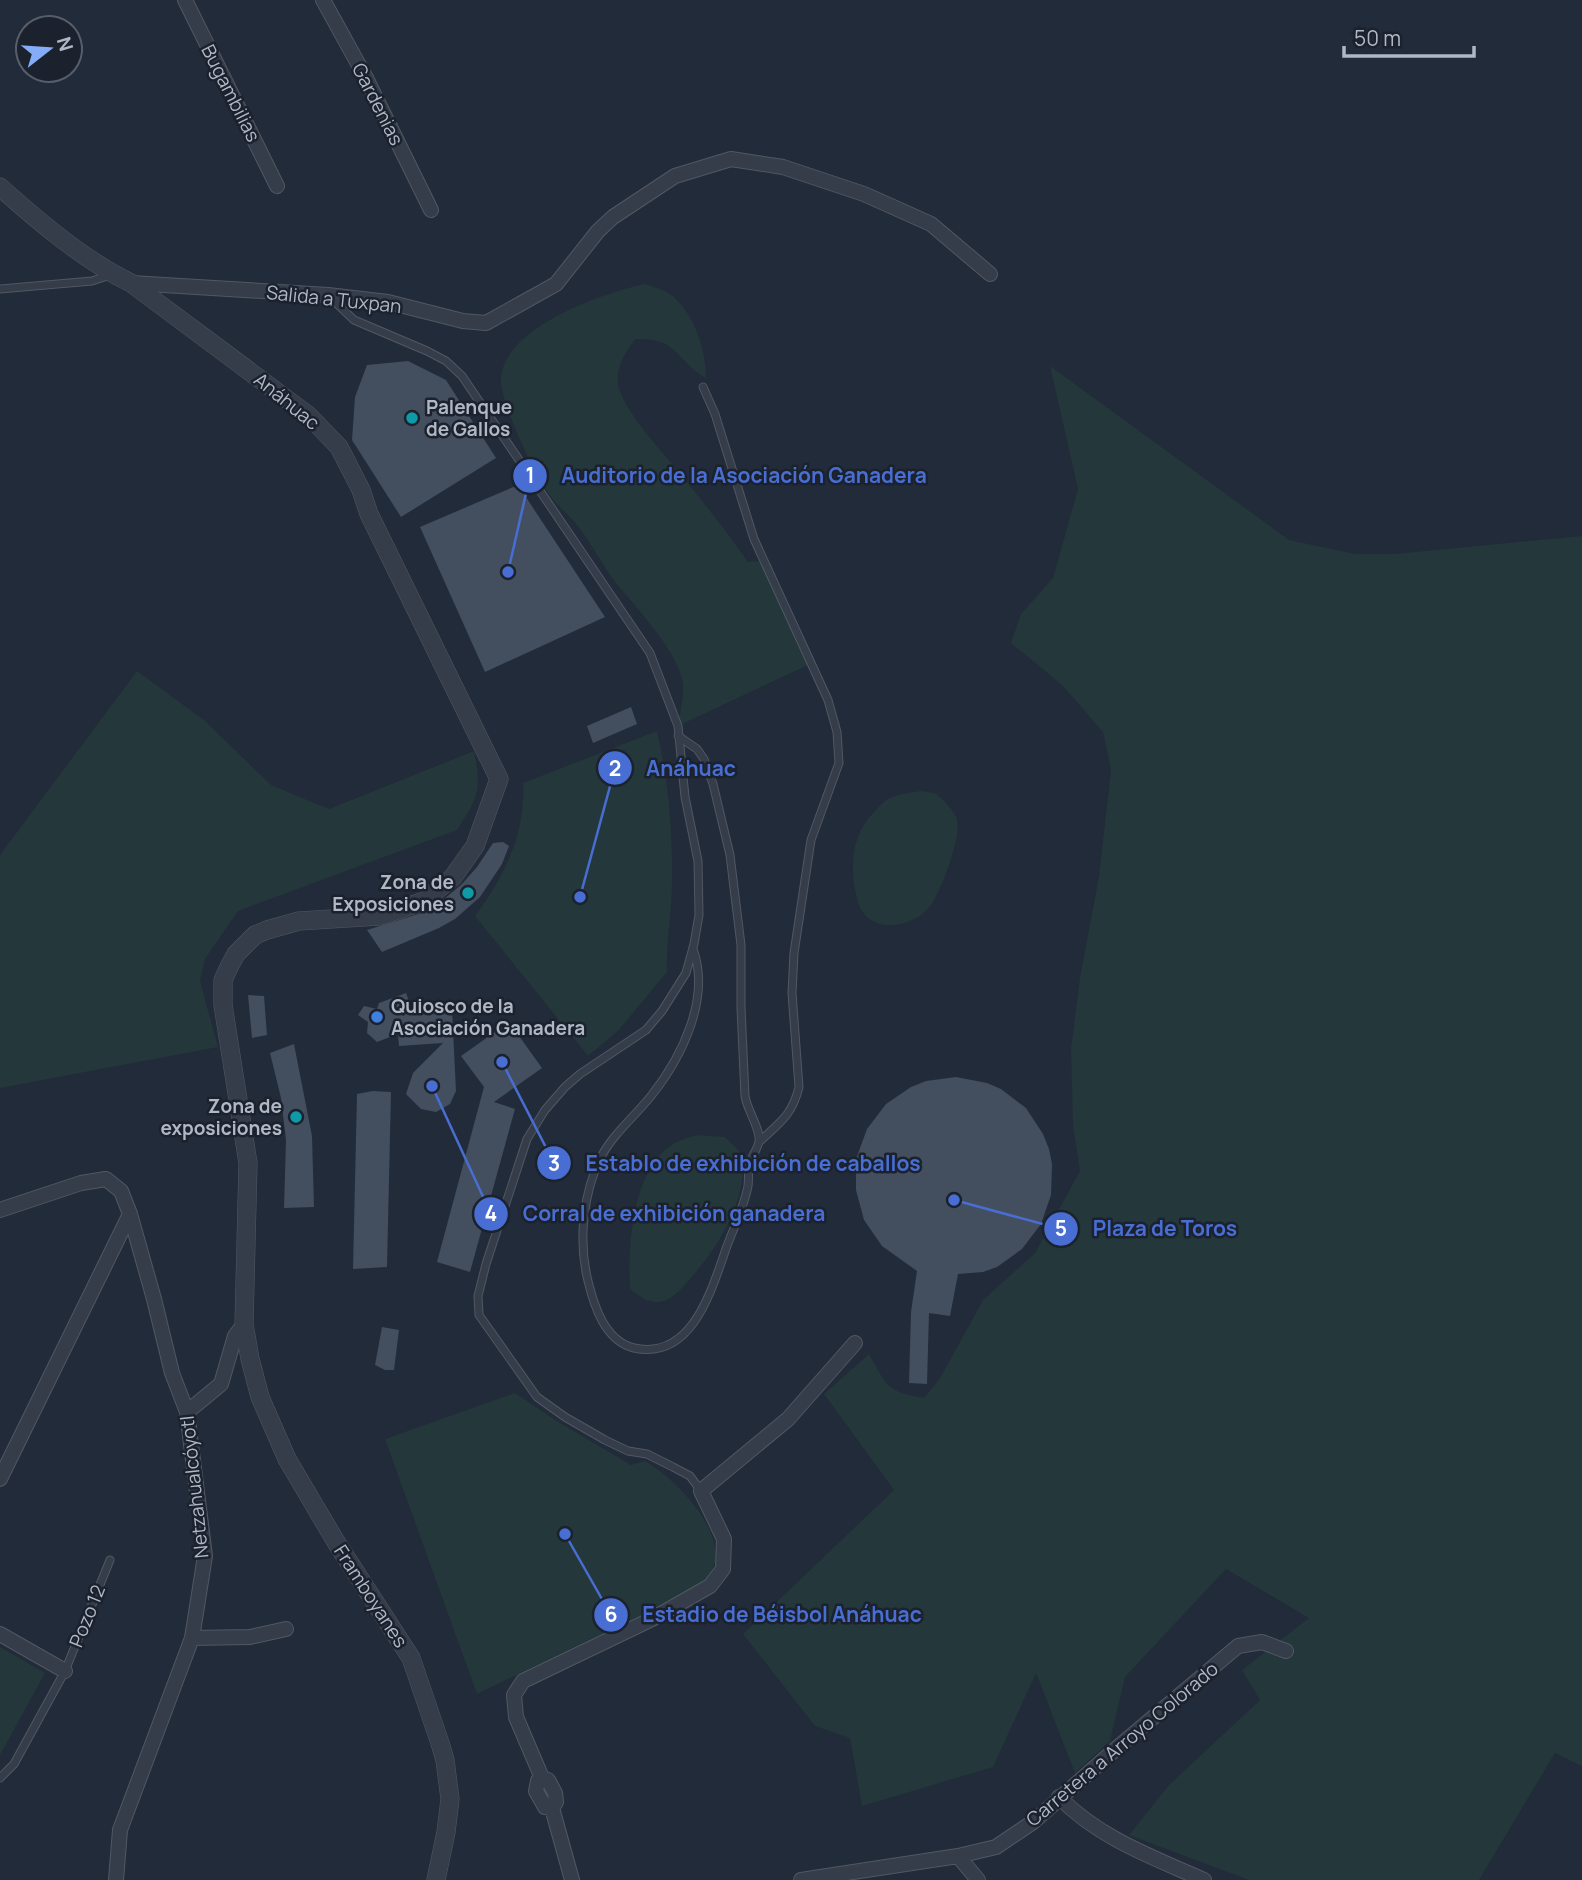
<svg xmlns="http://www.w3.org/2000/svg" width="1582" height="1880" font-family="Manrope,sans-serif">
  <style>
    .green { fill: #24373a }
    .building { fill: #434e5e }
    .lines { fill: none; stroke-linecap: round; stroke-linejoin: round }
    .service-casing { stroke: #505864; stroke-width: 9 }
    .minor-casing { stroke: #505864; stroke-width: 16 }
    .tertiary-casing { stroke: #505864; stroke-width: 19 }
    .service { stroke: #353d4a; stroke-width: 7 }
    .minor { stroke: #353d4a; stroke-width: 14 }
    .tertiary { stroke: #353d4a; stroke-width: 18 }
    .culture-dot { fill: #0f9aa8; stroke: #1b222e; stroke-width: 2.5 }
    .shop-dot { fill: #3f7fe0; stroke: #1b222e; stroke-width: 2.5 }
    .labels { text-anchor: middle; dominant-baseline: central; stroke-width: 5; stroke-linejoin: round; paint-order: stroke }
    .street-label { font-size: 19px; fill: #b0b8c6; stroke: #1b222e }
    .poi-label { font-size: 19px; font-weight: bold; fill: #b0b8c6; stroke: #1b222e; text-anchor: start }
    .leader { fill: none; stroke: #496ed3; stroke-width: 2.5 }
    .callout-dot { fill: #496ed3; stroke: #1b222e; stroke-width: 2.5 }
    .mark-label { font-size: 21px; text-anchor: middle; font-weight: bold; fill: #fff }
    .callout-label { font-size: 21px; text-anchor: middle; font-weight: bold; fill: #496ed3; stroke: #1b222e; stroke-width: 5; stroke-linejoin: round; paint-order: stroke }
  </style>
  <rect width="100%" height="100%" fill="#222b39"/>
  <!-- green -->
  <path class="green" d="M645,284C653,287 663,289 670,294C694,312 706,350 706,378C675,360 678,337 636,339C625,351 614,371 619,388C626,411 652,440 668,459C696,493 723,526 748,562L756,561L772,564L771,580L810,664L678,726C680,713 684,697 683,684C679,652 636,608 616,583C603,566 593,547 581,530C572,517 558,507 549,494C535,476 502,404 501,383C498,329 604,292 645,284Z
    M1050,366L1289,540L1355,554H1394L1582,536V1766L1555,1753L1479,1880H1249L1129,1835L1169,1785L1260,1700L1242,1670L1309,1618L1226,1569L1125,1677L1110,1741L1075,1773L1036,1673L993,1767L862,1806L850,1738L815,1726L743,1634L894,1490L824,1394L869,1354C887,1386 887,1392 924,1398L939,1380L983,1300L1035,1253L1080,1171L1073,1126L1071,1049L1080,978L1099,876L1111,770L1103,732L1062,685L1011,643L1021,614L1053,578L1078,489Z
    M137,671L204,720L271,785L329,809L474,751C482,791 478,797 457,830L238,911L205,959L200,981L218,1047L0,1088V855Z
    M657,731C668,779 673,831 672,881C672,911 666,941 667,972L619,1030L588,1056L475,916C504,877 526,833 523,783Z
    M921,791C925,792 932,792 936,794C942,798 955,812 957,819C962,836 940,896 928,909C909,929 867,934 858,902C849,871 850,836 874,812C879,807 883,801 890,798C900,794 910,792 921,791Z
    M696,1135L725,1137L741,1153L742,1160L735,1165L743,1172C740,1212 716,1250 690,1279C682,1288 672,1301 659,1302C647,1303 639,1296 630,1289C628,1247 632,1166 675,1143C681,1139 689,1138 696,1135Z
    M515,1393L555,1420L631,1465L645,1461C674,1478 721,1524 715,1562C714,1570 706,1579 701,1586L477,1694L385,1439Z
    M0,1647L45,1673L0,1755Z"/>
  <!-- building -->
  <path class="building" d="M408,361L446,380L496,458L401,517L352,440L355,397L367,365Z
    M518,485L605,617L485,672L420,527Z
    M631,707L637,724L593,743L587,726Z
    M503,842L509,846L502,864L480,897L455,919L439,928L382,952L367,930L431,910L462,884L477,867L493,843Z
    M406,993L413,1012L452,1010L456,1091L450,1104L436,1112L421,1109L406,1094L413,1073L443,1043L399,1046L398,1034L377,1042L367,1033L368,1022L358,1015L364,1006L377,1009L379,1003Z
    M248,995L264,996L267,1035L252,1038Z
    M509,1022L542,1068L494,1102L515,1109L470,1272L437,1262L484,1087L461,1056Z
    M294,1044L312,1136L314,1207L284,1208L286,1140L281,1098L270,1053Z
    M956,1077L987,1083L1001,1089L1026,1108L1043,1134L1049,1149L1052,1164L1051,1195L1041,1224L1022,1249L997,1267L983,1272L958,1274L950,1316L929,1313L927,1384L909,1383L911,1312L917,1271L882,1246L864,1220L856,1190V1159L867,1129L886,1104L911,1087L926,1081Z
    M373,1091L391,1092L387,1267L353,1269L357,1094Z
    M382,1327L399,1330L394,1370H385L375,1365Z"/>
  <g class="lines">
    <defs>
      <path id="service" d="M0,289L92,281L110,275
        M331,298L354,320L427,351L446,361L462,376L650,653L678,726L685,797L698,861L699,915L694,944L686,973L662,1011L646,1030L580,1074L565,1087L545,1110L527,1139L486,1264L478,1296L479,1315L537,1397L565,1417L605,1440L628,1451L647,1454L673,1467L690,1476L701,1491
        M703,387L715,414L754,539L828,700L837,732L839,763L811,840L794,953L792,993L799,1087C792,1116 779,1123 759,1142
        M678,736L697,749L704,759L713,784L730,855L741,945V1008L745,1096C747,1110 761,1130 759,1141C758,1149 751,1157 749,1165C748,1172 749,1179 748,1186C744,1207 734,1227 727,1246C712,1288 693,1361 634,1348C605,1341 594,1306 588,1281C578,1241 583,1193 601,1157C613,1134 635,1116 651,1096C682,1057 711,998 693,949
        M0,1778L14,1764L65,1671L110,1560"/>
      <path id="minor" d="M185,0L277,186
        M323,0L366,78L431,210
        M131,283L328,295L388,302L463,321L486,323L556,284L598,231L613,217L675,176L731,159L783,167L864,194L931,224L990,274
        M0,1210L81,1183L106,1179L121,1191L130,1214L154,1299L172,1373L187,1412L205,1556L192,1638L120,1830L116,1880
        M187,1412L221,1384L235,1336L244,1324
        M0,1479L130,1214
        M0,1634L65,1671
        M192,1638L250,1637L286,1629
        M542,1778L538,1781L536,1791L545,1807L552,1808
        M1059,1797C1099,1838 1152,1857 1204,1880
        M958,1856L978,1880
        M572,1880L552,1808L556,1802L555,1793L548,1780L542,1778L516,1717L514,1695L523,1681L652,1619L710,1586L723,1569L724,1539L701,1491L788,1419L855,1343
        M801,1880L958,1856L996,1847L1033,1822L1118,1747L1238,1646L1262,1642L1286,1651"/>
      <path id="tertiary" d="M0,187C38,221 85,261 131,283L308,415L339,447L361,490L369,514L499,779L475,846L453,877L424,901L380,916L299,921L267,930L255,935L236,954L229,967L223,980V1005L248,1163L244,1324L250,1359L260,1397L287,1459L336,1542L411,1658L440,1743L445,1760L450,1799L446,1832L436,1880"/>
    </defs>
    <!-- service casing -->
    <use href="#service" class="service-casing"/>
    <!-- minor casing -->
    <use href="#minor" class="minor-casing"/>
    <!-- tertiary casing -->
    <use href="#tertiary" class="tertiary-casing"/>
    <!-- service -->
    <use href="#service" class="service"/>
    <!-- minor -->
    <use href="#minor" class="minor"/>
    <!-- tertiary -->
    <use href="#tertiary" class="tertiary"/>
  </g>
  <!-- markers -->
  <g class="culture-dot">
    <circle cx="412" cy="418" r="7"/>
    <circle cx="468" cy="893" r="7"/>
    <circle cx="296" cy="1117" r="7"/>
  </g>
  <circle class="shop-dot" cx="377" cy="1017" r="7"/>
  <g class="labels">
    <!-- street labels -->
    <g class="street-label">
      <text transform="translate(231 93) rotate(63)">Bugambilias</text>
      <text transform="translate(378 104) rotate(63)">Gardenias</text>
      <text transform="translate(334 299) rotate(6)">Salida a Tuxpan</text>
      <text transform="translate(287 401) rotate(39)">Anáhuac</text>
      <text transform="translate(194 1487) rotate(-96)">Netzahualcóyotl</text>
      <text transform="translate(371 1596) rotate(57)">Framboyanes</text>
      <text transform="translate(87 1616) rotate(-68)">Pozo 12</text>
      <text transform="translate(1122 1744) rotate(-40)">Carretera a Arroyo Colorado</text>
    </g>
    <!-- poi labels -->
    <g class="poi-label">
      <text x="426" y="407">Palenque<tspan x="426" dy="22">de Gallos</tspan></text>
      <text x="454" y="882" text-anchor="end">Zona de<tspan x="454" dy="22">Exposiciones</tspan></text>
      <text x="391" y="1006">Quiosco de la<tspan x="391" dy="22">Asociación Ganadera</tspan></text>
      <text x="282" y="1106" text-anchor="end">Zona de<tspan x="282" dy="22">exposiciones</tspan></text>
    </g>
  </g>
  <!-- callouts -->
  <path class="leader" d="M508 572L530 476M580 897L615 768M502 1062L554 1163M432 1086L491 1214M954 1200L1061 1229M565 1534L611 1615"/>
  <g class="callout-dot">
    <circle cx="508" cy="572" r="7"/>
    <circle cx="580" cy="897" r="7"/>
    <circle cx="502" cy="1062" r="7"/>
    <circle cx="432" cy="1086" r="7"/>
    <circle cx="954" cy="1200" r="7"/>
    <circle cx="565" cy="1534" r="7"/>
    <circle cx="530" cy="476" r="18"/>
    <circle cx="615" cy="768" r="18"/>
    <circle cx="554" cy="1163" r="18"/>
    <circle cx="491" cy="1214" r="18"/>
    <circle cx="1061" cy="1229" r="18"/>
    <circle cx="611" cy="1615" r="18"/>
  </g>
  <g class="mark-label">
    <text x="530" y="483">1</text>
    <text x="615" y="776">2</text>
    <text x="554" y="1171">3</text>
    <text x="491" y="1221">4</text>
    <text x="1061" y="1236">5</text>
    <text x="611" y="1622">6</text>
  </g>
  <g class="callout-label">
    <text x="744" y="483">Auditorio de la Asociación Ganadera</text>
    <text x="691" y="776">Anáhuac</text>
    <text x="753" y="1171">Establo de exhibición de caballos</text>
    <text x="674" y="1221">Corral de exhibición ganadera</text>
    <text x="1165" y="1236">Plaza de Toros</text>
    <text x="782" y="1622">Estadio de Béisbol Anáhuac</text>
  </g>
  <!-- north arrow -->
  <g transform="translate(49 49) rotate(73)"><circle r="33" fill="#1b222e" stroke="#575e6b" stroke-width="2"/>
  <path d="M0-5L12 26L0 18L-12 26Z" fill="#85acf6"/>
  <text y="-10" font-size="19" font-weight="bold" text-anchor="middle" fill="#b0b8c6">N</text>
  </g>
  <!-- scale -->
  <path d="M1344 46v10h130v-10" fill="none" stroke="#b0b8c6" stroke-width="3.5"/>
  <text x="1354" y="46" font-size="21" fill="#b0b8c6" stroke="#1b222e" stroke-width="5" paint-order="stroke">50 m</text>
</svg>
